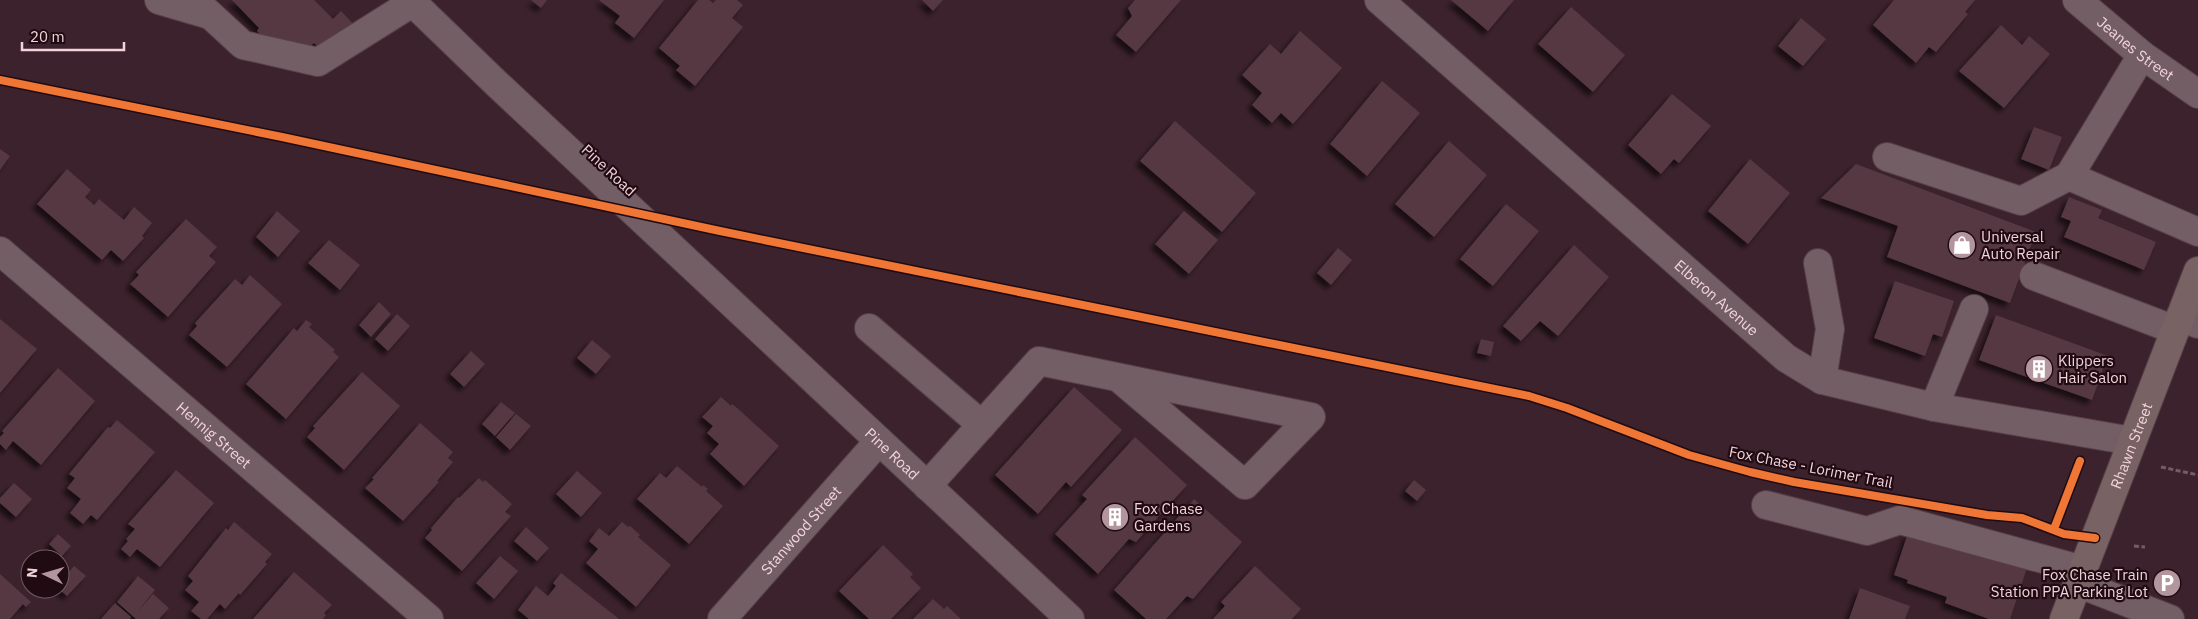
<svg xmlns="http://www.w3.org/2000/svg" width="2198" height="619" font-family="'IBM Plex Sans',sans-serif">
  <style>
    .building { fill: #543843; filter: url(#shadow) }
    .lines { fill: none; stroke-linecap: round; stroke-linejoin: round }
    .minor-casing { stroke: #574048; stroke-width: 30 }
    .major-casing { stroke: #574048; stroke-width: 30 }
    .path { stroke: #715e63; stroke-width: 3; stroke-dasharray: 5 2.5; stroke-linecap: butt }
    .minor { stroke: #735e65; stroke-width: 28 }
    .major { stroke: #786263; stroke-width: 28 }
    .cycleway-casing { stroke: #200b12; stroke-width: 11 }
    .cycleway { stroke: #f07635; stroke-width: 8 }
    .labels { text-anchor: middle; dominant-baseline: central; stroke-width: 4.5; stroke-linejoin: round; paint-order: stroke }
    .street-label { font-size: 15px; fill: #f3d3db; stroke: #200b12 }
    .poi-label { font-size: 15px; fill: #f3d3db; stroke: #200b12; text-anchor: start }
  </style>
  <defs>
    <filter id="shadow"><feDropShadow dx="-4.5" dy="4.5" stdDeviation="2.5" flood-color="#0009"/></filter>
  </defs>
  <rect width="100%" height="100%" fill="#3c222c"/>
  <!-- building -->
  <path class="building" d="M232,0H314L333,19L341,11L356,27L326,56L314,43L300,55L268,42L257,31L259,28Z
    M531,0H547L541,8Z
    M599,0H664L634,38L615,23L620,16Z
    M698,0H709L713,3L716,0H737L743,5L732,18L743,27L695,86L676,70L680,66L659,48Z
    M922,0H943L933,11Z
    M1135,0H1181L1136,52L1116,35L1132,16L1128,8Z
    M1451,0H1514L1488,31Z
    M1894,0H1975L1965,12L1968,14L1936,52L1929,47L1916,63L1873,25Z
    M1571,7L1625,55L1593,92L1538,44Z
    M1801,18L1826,39L1803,66L1778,46Z
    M2001,25L2022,45L2029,36L2050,54L2004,108L1959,71Z
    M1300,31L1342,68L1293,124L1281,113L1272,123L1252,105L1262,93L1242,75L1270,44L1281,54Z
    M1382,81L1420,113L1367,176L1330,144Z
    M1672,94L1711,126L1679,163L1674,159L1661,174L1628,145Z
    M1175,121L1256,193L1222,232L1140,161Z
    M2034,127L2062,137L2049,170L2021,159Z
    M1449,141L1487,175L1434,237L1395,204Z
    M0,149L10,156L0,170Z
    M1750,159L1790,193L1748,244L1708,211Z
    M1856,164L2036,232L2010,303L1887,257L1898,226L1821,198Z
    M67,169L91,190L85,197L94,205L99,199L124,220L134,207L152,223L142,236L144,238L123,261L111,250L102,260L37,204Z
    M2069,197L2102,210L2098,218L2156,242L2144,270L2064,237L2071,221L2061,217Z
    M1506,204L1539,231L1493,286L1460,259Z
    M277,211L300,231L278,257L256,237Z
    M1184,211L1218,240L1189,274L1155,244Z
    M186,219L217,247L209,256L216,262L168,317L130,284L139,275L136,272Z
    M329,240L360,265L340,290L308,263Z
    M1574,245L1609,277L1558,336L1540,321L1521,341L1503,326Z
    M1338,248L1352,260L1331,285L1317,273Z
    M250,275L282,304L227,367L189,335L197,326L195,323L235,279L242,285Z
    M1895,281L1954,301L1942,337L1933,334L1925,356L1874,338Z
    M379,302L391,314L371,337L359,325Z
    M397,314L410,326L388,351L375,339Z
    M1996,315L2108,356L2092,400L1979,360Z
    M0,319L37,349L0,393Z
    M306,320L312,324L309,327L335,350L333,352L339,357L286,419L246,384L294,328L297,331Z
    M1481,339L1494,342L1491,356L1477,353Z
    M592,340L611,356L596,374L577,358Z
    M471,351L485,364L464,387L450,374Z
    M58,368L95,401L41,465L13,441L6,450L0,444V437L4,433L2,431Z
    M362,372L400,406L344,470L307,437L315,428L313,426Z
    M1074,387L1122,430L1071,487L1066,482L1038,514L995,475Z
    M721,397L731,406L732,404L737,408L779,446L744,486L710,454L719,444L707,433L713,426L702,417Z
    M501,402L515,413L495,436L482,424Z
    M516,414L531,426L510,450L496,437Z
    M117,420L155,452L97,520L91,515L83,524L70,513L81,499L67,488L75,478L69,474L108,427L110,428Z
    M420,423L453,452L448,458L453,462L437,481L439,482L403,521L365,488L374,479L372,478Z
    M1135,437L1187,485L1136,542L1129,539L1098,574L1055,534L1087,499L1082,495Z
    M677,466L702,487L703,485L708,489L706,491L723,506L689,544L637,499L660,473L666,478Z
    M176,470L214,503L160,567L137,549L130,557L121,549L128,541L126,539L135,529L128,524Z
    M577,471L602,493L581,517L556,494Z
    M479,478L483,482L485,480L512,504L505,512L511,516L462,571L425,538L432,530L431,528L458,497L459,498Z
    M1414,480L1426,490L1417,501L1405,491Z
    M14,483L32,499L16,517L0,503V498Z
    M1194,499L1242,542L1193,599L1187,596L1166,619H1146L1114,590Z
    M234,522L272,554L265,562L267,564L240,595L239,593L225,609L220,604L207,619H201L191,611L199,602L185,590L193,581L188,576L226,528L228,530Z
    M622,522L628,527L630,526L640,535L638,537L671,565L636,607L586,563L598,549L589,541L599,528L609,536Z
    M526,527L549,548L537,561L514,541Z
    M1908,533L2028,565L2010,619H1989L1945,603L1947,597L1907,583L1908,580L1894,575Z
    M58,534L71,546L62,556L49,544Z
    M883,545L913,574L910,577L921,588L891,619H869L839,591Z
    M500,556L518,571L494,599L476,583Z
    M74,566L86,576L67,596L60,590V582Z
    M1255,566L1301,609L1292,619H1213L1225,606L1221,602Z
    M294,572L332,605L324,613L326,615L323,619H253Z
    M561,573L619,619H529L518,610L536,586L548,596L556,586L553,583Z
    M0,574L31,602L26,607L23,604L10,619H0Z
    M138,576L155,590L138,611L153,594L169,608L159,619H136L117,602Z
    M1860,588L1910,606L1905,619H1849Z
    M933,599L944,609L947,606L961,619H913Z
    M115,603L131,617L130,619H101Z"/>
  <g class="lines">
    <defs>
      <g id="minor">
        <path d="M159,0L210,15"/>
        <path d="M194,0L243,45L318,62L412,3"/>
        <path id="s1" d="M410,0L497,84L1070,619"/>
        <path id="s2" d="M1379,0L1786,358L1822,380L1934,407L2132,441"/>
        <path id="s3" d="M2077,0L2142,55L2198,94"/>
        <path d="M2142,55L2069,176L2198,232"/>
        <path d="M1887,157L2021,201L2069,176"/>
        <path id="s4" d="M0,251L429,619"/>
        <path d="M1818,263L1830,329L1822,380"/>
        <path d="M2034,276L2175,330"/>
        <path d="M2180,317L2198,324"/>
        <path d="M869,328L982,425"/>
        <path d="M1934,407L1974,309"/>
        <path d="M927,486L1039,361L1311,417L1245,485L1119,378"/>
        <path d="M1766,505L1867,531L1900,520L2083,570"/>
        <path d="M2077,583L2170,619"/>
        <path id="s5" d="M722,619L879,441"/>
      </g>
      <g id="major">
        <path id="s6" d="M2064,619L2198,271"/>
      </g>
    </defs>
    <!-- minor casing -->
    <use href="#minor" class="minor-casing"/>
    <!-- major casing -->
    <use href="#major" class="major-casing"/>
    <!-- path -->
    <path class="path" d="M2161,467L2198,475
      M2134,546L2145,547"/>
    <!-- minor -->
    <use href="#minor" class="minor"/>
    <!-- major -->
    <use href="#major" class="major"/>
    <defs>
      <path id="cycleway" d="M0,80L282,137L720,231L1529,396L1567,408L1689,455L1750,472L1794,482L1987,515L2022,518L2064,534L2095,538
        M2054,529L2080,461"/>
    </defs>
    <!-- cycleway casing -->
    <use href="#cycleway" class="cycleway-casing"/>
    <!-- cycleway -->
    <use href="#cycleway" class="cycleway"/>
  </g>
  <!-- icons -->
  <defs>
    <symbol id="shop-disc" viewBox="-11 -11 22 22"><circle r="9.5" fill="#b3959e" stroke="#200b12"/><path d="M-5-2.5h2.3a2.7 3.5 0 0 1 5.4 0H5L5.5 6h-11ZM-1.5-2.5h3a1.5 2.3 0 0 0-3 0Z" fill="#fff"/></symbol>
    <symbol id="building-disc" viewBox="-11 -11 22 22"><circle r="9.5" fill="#b3959e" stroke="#200b12"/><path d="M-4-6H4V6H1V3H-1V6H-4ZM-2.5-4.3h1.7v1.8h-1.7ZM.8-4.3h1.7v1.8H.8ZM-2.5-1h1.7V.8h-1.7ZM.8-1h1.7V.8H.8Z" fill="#fff"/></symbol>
    <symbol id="parking-disc" viewBox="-11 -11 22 22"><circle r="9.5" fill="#b3959e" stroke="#200b12"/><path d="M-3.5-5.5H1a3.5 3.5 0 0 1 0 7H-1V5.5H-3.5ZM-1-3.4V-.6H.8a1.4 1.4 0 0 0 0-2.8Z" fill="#fff"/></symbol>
  </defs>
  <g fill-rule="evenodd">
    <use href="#shop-disc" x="1946" y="229" width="32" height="32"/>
    <use href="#building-disc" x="2023" y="353" width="32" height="32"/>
    <use href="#building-disc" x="1099" y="501" width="32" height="32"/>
    <use href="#parking-disc" x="2151" y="567" width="32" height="32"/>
  </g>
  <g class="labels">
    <!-- street labels -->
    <g class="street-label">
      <text stroke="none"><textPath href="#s3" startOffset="76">Jeanes Street</textPath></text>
      <text transform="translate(609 170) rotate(43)">Pine Road</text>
      <text stroke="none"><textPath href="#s2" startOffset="450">Elberon Avenue</textPath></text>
      <text stroke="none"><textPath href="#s4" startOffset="282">Hennig Street</textPath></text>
      <text stroke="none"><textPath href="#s6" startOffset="186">Rhawn Street</textPath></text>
      <text stroke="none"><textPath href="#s1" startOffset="662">Pine Road</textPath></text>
      <text transform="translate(1811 467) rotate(11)">Fox Chase - Lorimer Trail</text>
      <text stroke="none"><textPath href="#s5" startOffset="119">Stanwood Street</textPath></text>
    </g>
    <!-- poi labels -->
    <g class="poi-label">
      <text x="1981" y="236">Universal<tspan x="1981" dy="17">Auto Repair</tspan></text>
      <text x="2058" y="360">Klippers<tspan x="2058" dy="17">Hair Salon</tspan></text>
      <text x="1134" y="508">Fox Chase<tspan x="1134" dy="17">Gardens</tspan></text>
      <text x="2148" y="574" text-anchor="end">Fox Chase Train<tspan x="2148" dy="17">Station PPA Parking Lot</tspan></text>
    </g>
  </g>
  <!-- north arrow -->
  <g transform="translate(45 574) rotate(275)"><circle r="24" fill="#200b12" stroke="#745b62"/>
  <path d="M0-4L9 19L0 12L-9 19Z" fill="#b3959e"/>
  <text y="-8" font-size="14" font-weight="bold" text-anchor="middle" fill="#f3d3db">N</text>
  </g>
  <!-- scale -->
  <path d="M22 42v8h102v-8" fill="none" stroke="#f3d3db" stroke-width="2.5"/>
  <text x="30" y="42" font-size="15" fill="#f3d3db" stroke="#200b12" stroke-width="4" paint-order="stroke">20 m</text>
</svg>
